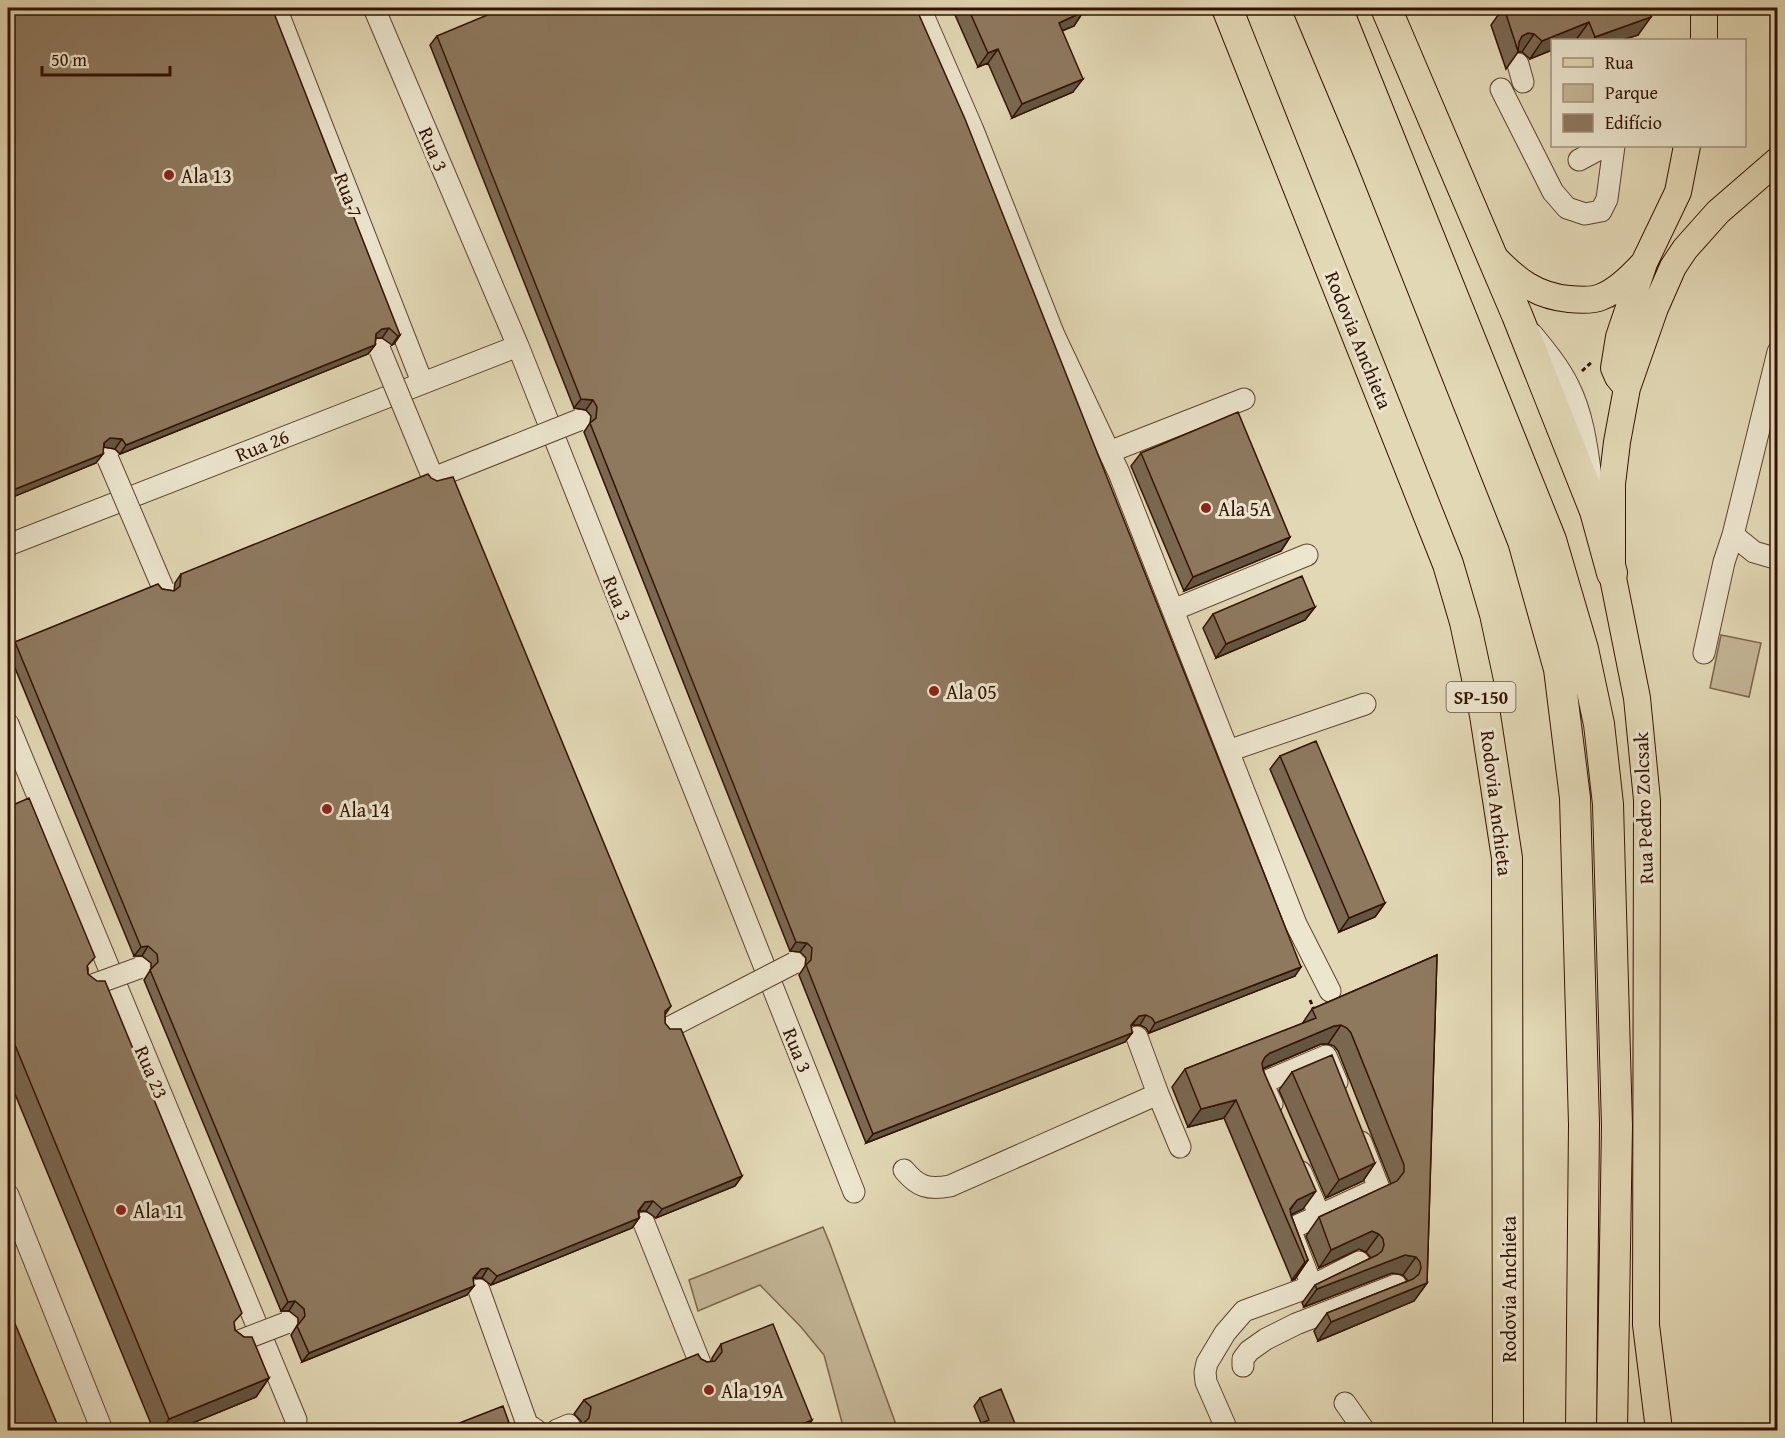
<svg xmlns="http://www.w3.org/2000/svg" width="1785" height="1438" font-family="'Gentium Book Plus',serif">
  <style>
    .green { fill: #c4b697; stroke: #7c644c; stroke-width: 1.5 }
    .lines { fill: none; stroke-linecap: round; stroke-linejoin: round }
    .minor-casing { stroke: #5f442f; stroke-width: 23 }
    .major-casing { stroke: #331202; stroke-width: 28 }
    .highway-casing { stroke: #331202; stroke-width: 32 }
    .path { stroke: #331202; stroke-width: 3; stroke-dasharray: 4.5 3; stroke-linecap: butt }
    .minor { stroke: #ece6cf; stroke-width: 21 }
    .major { stroke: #e2d8b5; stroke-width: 26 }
    .highway { stroke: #e2d8b5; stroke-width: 30 }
    .minor-bridge-casing { stroke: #5f442f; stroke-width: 23; stroke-linecap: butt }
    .minor-bridge { stroke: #ece6cf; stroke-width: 21 }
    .wall { fill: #7a6852; stroke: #331202; stroke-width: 1.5 }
    .shaded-wall { fill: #635542; stroke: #331202; stroke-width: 1.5 }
    .building { fill: #8e795f; stroke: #331202; stroke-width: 1.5 }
    .poi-dot { fill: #8f2418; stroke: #ece6cf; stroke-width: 2 }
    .labels { text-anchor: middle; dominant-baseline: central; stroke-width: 6; stroke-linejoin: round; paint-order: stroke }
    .shield { fill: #ece6cf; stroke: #6a5240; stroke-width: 1.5 }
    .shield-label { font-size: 18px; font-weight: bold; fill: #331202 }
    .street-label { font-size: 20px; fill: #331202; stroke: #ece6cf }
    .poi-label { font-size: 20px; fill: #331202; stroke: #ece6cf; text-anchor: start }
  </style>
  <rect width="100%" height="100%" fill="#e2d8b5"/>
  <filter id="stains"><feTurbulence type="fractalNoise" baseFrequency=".00333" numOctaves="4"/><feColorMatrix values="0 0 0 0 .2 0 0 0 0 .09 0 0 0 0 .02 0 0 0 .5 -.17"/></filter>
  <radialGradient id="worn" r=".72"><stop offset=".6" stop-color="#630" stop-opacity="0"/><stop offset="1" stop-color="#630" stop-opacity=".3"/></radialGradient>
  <!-- green -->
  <path class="green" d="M1721,635L1761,643L1749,697L1710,688Z
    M823,1227L830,1244L898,1430H844L824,1355L801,1327L760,1285L698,1311L689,1280Z"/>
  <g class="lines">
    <defs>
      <path id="minor" d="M276,8L422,382
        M374,8L518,346L854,1192
        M920,8L973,130L1054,335L1119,473L1296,924L1330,991
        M1518,64L1523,82
        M1501,89L1553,192L1567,208L1585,214L1601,211L1607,199L1614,146
        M1579,160L1605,146
        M1532,334C1546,351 1560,368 1569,387C1583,415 1587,448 1591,477
        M1109,452L1244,399
        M1733,535L1754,552L1778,559
        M8,545L518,346
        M1173,610L1307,555
        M1704,653L1724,562L1733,535L1778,352
        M8,724L296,1420
        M1228,751L1365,704
        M1158,1094L1180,1147
        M1272,1104L1262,1083L1326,1056L1337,1082
        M904,1170C918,1187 928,1190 950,1186L1158,1094L1137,1037
        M1301,1172L1320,1216
        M8,1195L102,1430
        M644,1223L700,1363
        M1312,1286L1359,1262
        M479,1290L527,1424L536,1430
        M1243,1366V1359L1249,1351L1266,1339L1296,1324L1396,1285
        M1345,1403L1364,1430
        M557,1430L569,1425
        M1227,1430L1206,1382L1205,1372L1207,1363L1225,1333L1244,1311L1312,1286L1290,1229L1379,1188L1361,1142"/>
      <path id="major" d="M1704,40V8
        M1494,257C1516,280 1536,296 1569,299C1579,300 1592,301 1601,297C1617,291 1630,278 1642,265
        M1627,388L1618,377L1614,368L1619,337L1644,263L1678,192L1687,146
        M1659,1430L1646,1325L1647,800L1637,698L1612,573V484L1617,442L1627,388L1655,308L1673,267L1685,249L1718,212L1778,160"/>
      <path id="highway" d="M1227,8L1448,564L1465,622L1485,715L1507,858L1508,1430
        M1308,8L1369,153L1523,541L1559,669L1575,798L1584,1124L1581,1430
        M1337,8L1551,540L1583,649L1599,724L1608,804L1617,1126L1612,1430
        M1386,8L1517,315L1595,511L1612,573"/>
    </defs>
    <!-- minor casing -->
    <use href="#minor" class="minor-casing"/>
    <!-- major casing -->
    <use href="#major" class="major-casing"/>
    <!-- highway casing -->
    <use href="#highway" class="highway-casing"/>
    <!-- path -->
    <path class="path" d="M1582,371L1593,361
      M1310,1000L1315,1012"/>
    <!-- minor -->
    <use href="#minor" class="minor"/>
    <!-- major -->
    <use href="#major" class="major"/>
    <!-- highway -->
    <use href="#highway" class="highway"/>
    <defs>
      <path id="minor-bridge" d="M380,350L433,478
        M108,459L163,588
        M441,475L579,420
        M87,987L139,968
        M670,1027L794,963
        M234,1343L286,1323"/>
    </defs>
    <!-- minor-bridge casing -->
    <use href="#minor-bridge" class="minor-bridge-casing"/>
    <!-- minor-bridge -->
    <use href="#minor-bridge" class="minor-bridge"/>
  </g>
  <!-- wall -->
  <path class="wall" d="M8,8L400,335L394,344L392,345L382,338H376L375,345L368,354L120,454L115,449L104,447L96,463L8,499Z
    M952,8H1081L1083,12L1074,26L1062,31L1073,92L1012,118L988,63L978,67Z
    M1503,8H1509L1516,13H1519L1523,8H1647L1638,35L1622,40H1552V50L1530,59L1522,52H1518L1506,69L1491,25Z
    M437,36L1295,976L1149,1033L1146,1028L1140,1025H1132L1131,1026L1132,1033L1125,1042L866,1143L799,975L805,966L806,958L800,952L790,951L584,432L590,423L591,416L586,410L574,408L430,45Z
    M1141,453L1290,537L1281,551L1184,591L1131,466Z
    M181,574L671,1006L665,1015V1023L742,1176L735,1186L656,1218L646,1211H639V1218L632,1228L491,1285L482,1278H474L467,1295L302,1362L291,1335L298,1324V1318L289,1311H281L144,980L151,969V963L142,956H134L8,651L15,642L162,589L174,591L175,583Z
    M1315,607L1305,620L1216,658L1203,628L1213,614Z
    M1280,756L1385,903L1375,917L1339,932L1270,769Z
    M8,807L88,968V974L234,1324L235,1330L244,1337L269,1378L256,1397L173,1431H154L8,1077Z
    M1437,955L1427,1283L1414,1301L1318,1341L1314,1331L1327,1313L1408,1281L1403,1275L1392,1273L1304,1307L1302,1303L1315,1285L1371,1258L1366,1252L1359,1249L1319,1268L1306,1236L1319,1217L1391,1184L1338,1051L1334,1046L1328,1044H1321L1263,1069L1303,1209L1291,1215L1308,1260L1295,1279L1292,1280L1224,1118L1188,1127L1172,1087L1185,1069L1302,1024L1312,1009Z
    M1292,1072L1375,1163L1363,1181L1326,1198L1279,1090Z
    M721,1344L812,1420L805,1431H578L580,1428L581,1421L574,1414L584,1400L701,1359L707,1362L712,1361V1358Z
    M980,1398L1018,1431L981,1423L974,1406Z"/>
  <!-- shaded-wall -->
  <path class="shaded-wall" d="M1083,12L1074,26L1049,36L1059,23Z
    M1651,17L1638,35L1622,40H1593L1595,37Z
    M1589,22L1576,40H1552V50L1530,59L1542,41Z
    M1528,33L1534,34L1522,52H1518V51L1516,45L1522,36Z
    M998,49L988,63L978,67L988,53Z
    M1083,79L1073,92L1012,118L1022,104Z
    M389,328L382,338H376V334L382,329Z
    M400,335L394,344L392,345L398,336Z
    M375,345L368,354L120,454L126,445Z
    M581,399L593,400L586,410L574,408Z
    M110,438L122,439L115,449L104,447V443Z
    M103,454L96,463L8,499V492Z
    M1290,537L1281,551L1184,591L1193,577Z
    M1315,607L1305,620L1216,658L1226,644Z
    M1385,903L1375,917L1339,932L1349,918Z
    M796,942L807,943L800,952L790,951Z
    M148,946L142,956H134L141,947Z
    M1301,967L1295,976L1149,1033L1155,1023Z
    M1146,1015L1140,1025H1132L1125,1034L1139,1016Z
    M1341,1025L1328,1044H1321L1257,1071L1265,1057L1270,1053L1334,1026Z
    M1132,1033L1125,1042L866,1143L873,1134Z
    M1236,1100L1224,1118L1188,1127L1201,1109Z
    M1375,1163L1363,1181L1326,1198L1339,1180Z
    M742,1176L735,1186L656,1218L662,1209Z
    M1316,1191L1303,1209L1286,1217V1216L1297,1200Z
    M653,1201L646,1211H639L632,1221L645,1202Z
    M639,1218L632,1228L491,1285L497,1276Z
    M1372,1231L1379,1234L1366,1252L1359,1249L1319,1268L1331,1250Z
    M1405,1255L1416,1257L1403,1275L1392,1273L1304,1307L1317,1289Z
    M1308,1260L1295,1279L1292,1280L1305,1262Z
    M488,1268L482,1278H474L467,1287L481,1269Z
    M1427,1283L1414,1301L1318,1341L1331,1322Z
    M474,1286L467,1295L302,1362L309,1353Z
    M295,1301L289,1311H281L288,1302Z
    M269,1378L256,1397L173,1431H161L169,1419Z
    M812,1420L805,1431H787Z"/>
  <!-- building -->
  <path class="building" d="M8,8H272L400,335L398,336L389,328L382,329L376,334L375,345L126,445L122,439L110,438L104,443L103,454L8,492Z
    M504,8H916L965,119L1301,967L1155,1023L1152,1018L1146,1015L1139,1016L1131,1025L1132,1033L873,1134L806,965L811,960L812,948L807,943L796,942L590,423L596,418L597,407L593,400L581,399L437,36Z
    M968,8H1081L1083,12L1059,23L1083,79L1022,104L998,49L988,53Z
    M1504,8H1509L1516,13L1524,12L1528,8H1647L1651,17L1595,37L1589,22L1542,41L1534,34L1528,33L1522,36L1519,42L1518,51Z
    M1238,412L1290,537L1193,577L1141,453Z
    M428,474L431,478L437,481L453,477L671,1006L665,1011V1023L670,1029H681L742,1176L662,1209L653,1201L645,1202L638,1211L639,1218L497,1276L488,1268L481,1269L473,1278L474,1286L309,1353L297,1326L305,1316L304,1309L295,1301L288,1302L150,970L158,962L157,954L148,946L141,947L15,642L158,584L162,589L174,591L180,586L181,574Z
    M1302,576L1315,607L1226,644L1213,614Z
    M1316,741L1385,903L1349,918L1280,756Z
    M29,798L95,957L87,966L88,974L97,981H105L242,1313L234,1322L235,1330L244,1337H252L269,1378L169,1419L8,1028V807Z
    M1437,955L1427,1283L1331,1322L1327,1313L1413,1279L1419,1274L1421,1268L1420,1262L1416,1257L1405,1255L1317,1289L1315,1285L1377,1255L1382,1251L1384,1245L1383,1239L1379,1234L1372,1231L1331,1250L1319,1217L1397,1181L1404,1172V1165L1351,1033L1347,1028L1341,1025L1334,1026L1270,1053L1265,1057L1262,1063L1263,1070L1316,1191L1297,1200L1290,1209L1291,1215L1308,1260L1305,1262L1236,1100L1201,1109L1185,1069L1316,1018L1312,1009Z
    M1332,1055L1375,1163L1339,1180L1292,1072Z
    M8,1307L60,1431H8Z
    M773,1324L812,1420L787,1431H587L584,1423L589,1418L591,1407L584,1400L698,1354L701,1359L707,1362L715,1361L722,1352L721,1344Z
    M1001,1389L1018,1431H962L989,1420L980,1398Z
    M503,1406L512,1431H439Z"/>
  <!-- markers -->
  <g class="poi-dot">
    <circle cx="169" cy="175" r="6"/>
    <circle cx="1206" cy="508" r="6"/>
    <circle cx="934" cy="691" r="6"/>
    <circle cx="327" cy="809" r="6"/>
    <circle cx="121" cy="1210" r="6"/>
    <circle cx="709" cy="1390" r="6"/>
  </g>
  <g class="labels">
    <!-- shield labels -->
    <rect class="shield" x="1446.5" y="682" width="69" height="30" rx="4.5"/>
    <g class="shield-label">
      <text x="1481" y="697">SP-150</text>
    </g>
    <!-- street labels -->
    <g class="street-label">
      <text transform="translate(434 149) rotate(67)">Rua 3</text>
      <text transform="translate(349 195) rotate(69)">Rua 7</text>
      <text transform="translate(1359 340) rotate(68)">Rodovia Anchieta</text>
      <text transform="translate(262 445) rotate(-22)">Rua 26</text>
      <text transform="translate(618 598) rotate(68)">Rua 3</text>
      <text transform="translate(1497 803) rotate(83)">Rodovia Anchieta</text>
      <text transform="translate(1643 808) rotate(-92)">Rua Pedro Zolcsak</text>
      <text transform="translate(798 1050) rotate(68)">Rua 3</text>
      <text transform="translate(152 1072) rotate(67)">Rua 23</text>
      <text transform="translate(1508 1289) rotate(-90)">Rodovia Anchieta</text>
    </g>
    <!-- poi labels -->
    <g class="poi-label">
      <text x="181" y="175">Ala 13</text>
      <text x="1218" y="508">Ala 5A</text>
      <text x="946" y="691">Ala 05</text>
      <text x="339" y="809">Ala 14</text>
      <text x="133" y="1210">Ala 11</text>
      <text x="721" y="1390">Ala 19A</text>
    </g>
  </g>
  <!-- margin -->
  <rect width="1785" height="1438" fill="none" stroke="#e2d8b5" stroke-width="30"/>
  <rect x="9" y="9" width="1767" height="1420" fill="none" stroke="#331202" stroke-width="3"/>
  <rect x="15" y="15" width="1755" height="1408" fill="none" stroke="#331202" stroke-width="1.5"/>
  <!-- legend -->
  <rect x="1551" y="39" width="195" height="108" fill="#ece6cf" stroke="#a2917d" stroke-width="1.5"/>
  <rect x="1563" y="58" width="30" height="9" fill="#e2d8b5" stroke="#a2917d" stroke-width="1.5"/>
  <text x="1605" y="69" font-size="18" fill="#331202">Rua</text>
  <rect x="1563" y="84" width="30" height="18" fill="#c4b697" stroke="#a2917d" stroke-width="1.5"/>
  <text x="1605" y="99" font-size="18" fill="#331202">Parque</text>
  <rect x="1563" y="114" width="30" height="18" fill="#8e795f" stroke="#a2917d" stroke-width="1.5"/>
  <text x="1605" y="129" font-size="18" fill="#331202">Edifício</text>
  <!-- scale -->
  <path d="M42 66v9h128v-9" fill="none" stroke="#331202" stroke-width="3"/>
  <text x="51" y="66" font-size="18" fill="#331202" stroke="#ece6cf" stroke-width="4.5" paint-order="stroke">50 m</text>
  <rect width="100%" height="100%" filter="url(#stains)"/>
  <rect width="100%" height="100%" fill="url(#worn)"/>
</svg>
